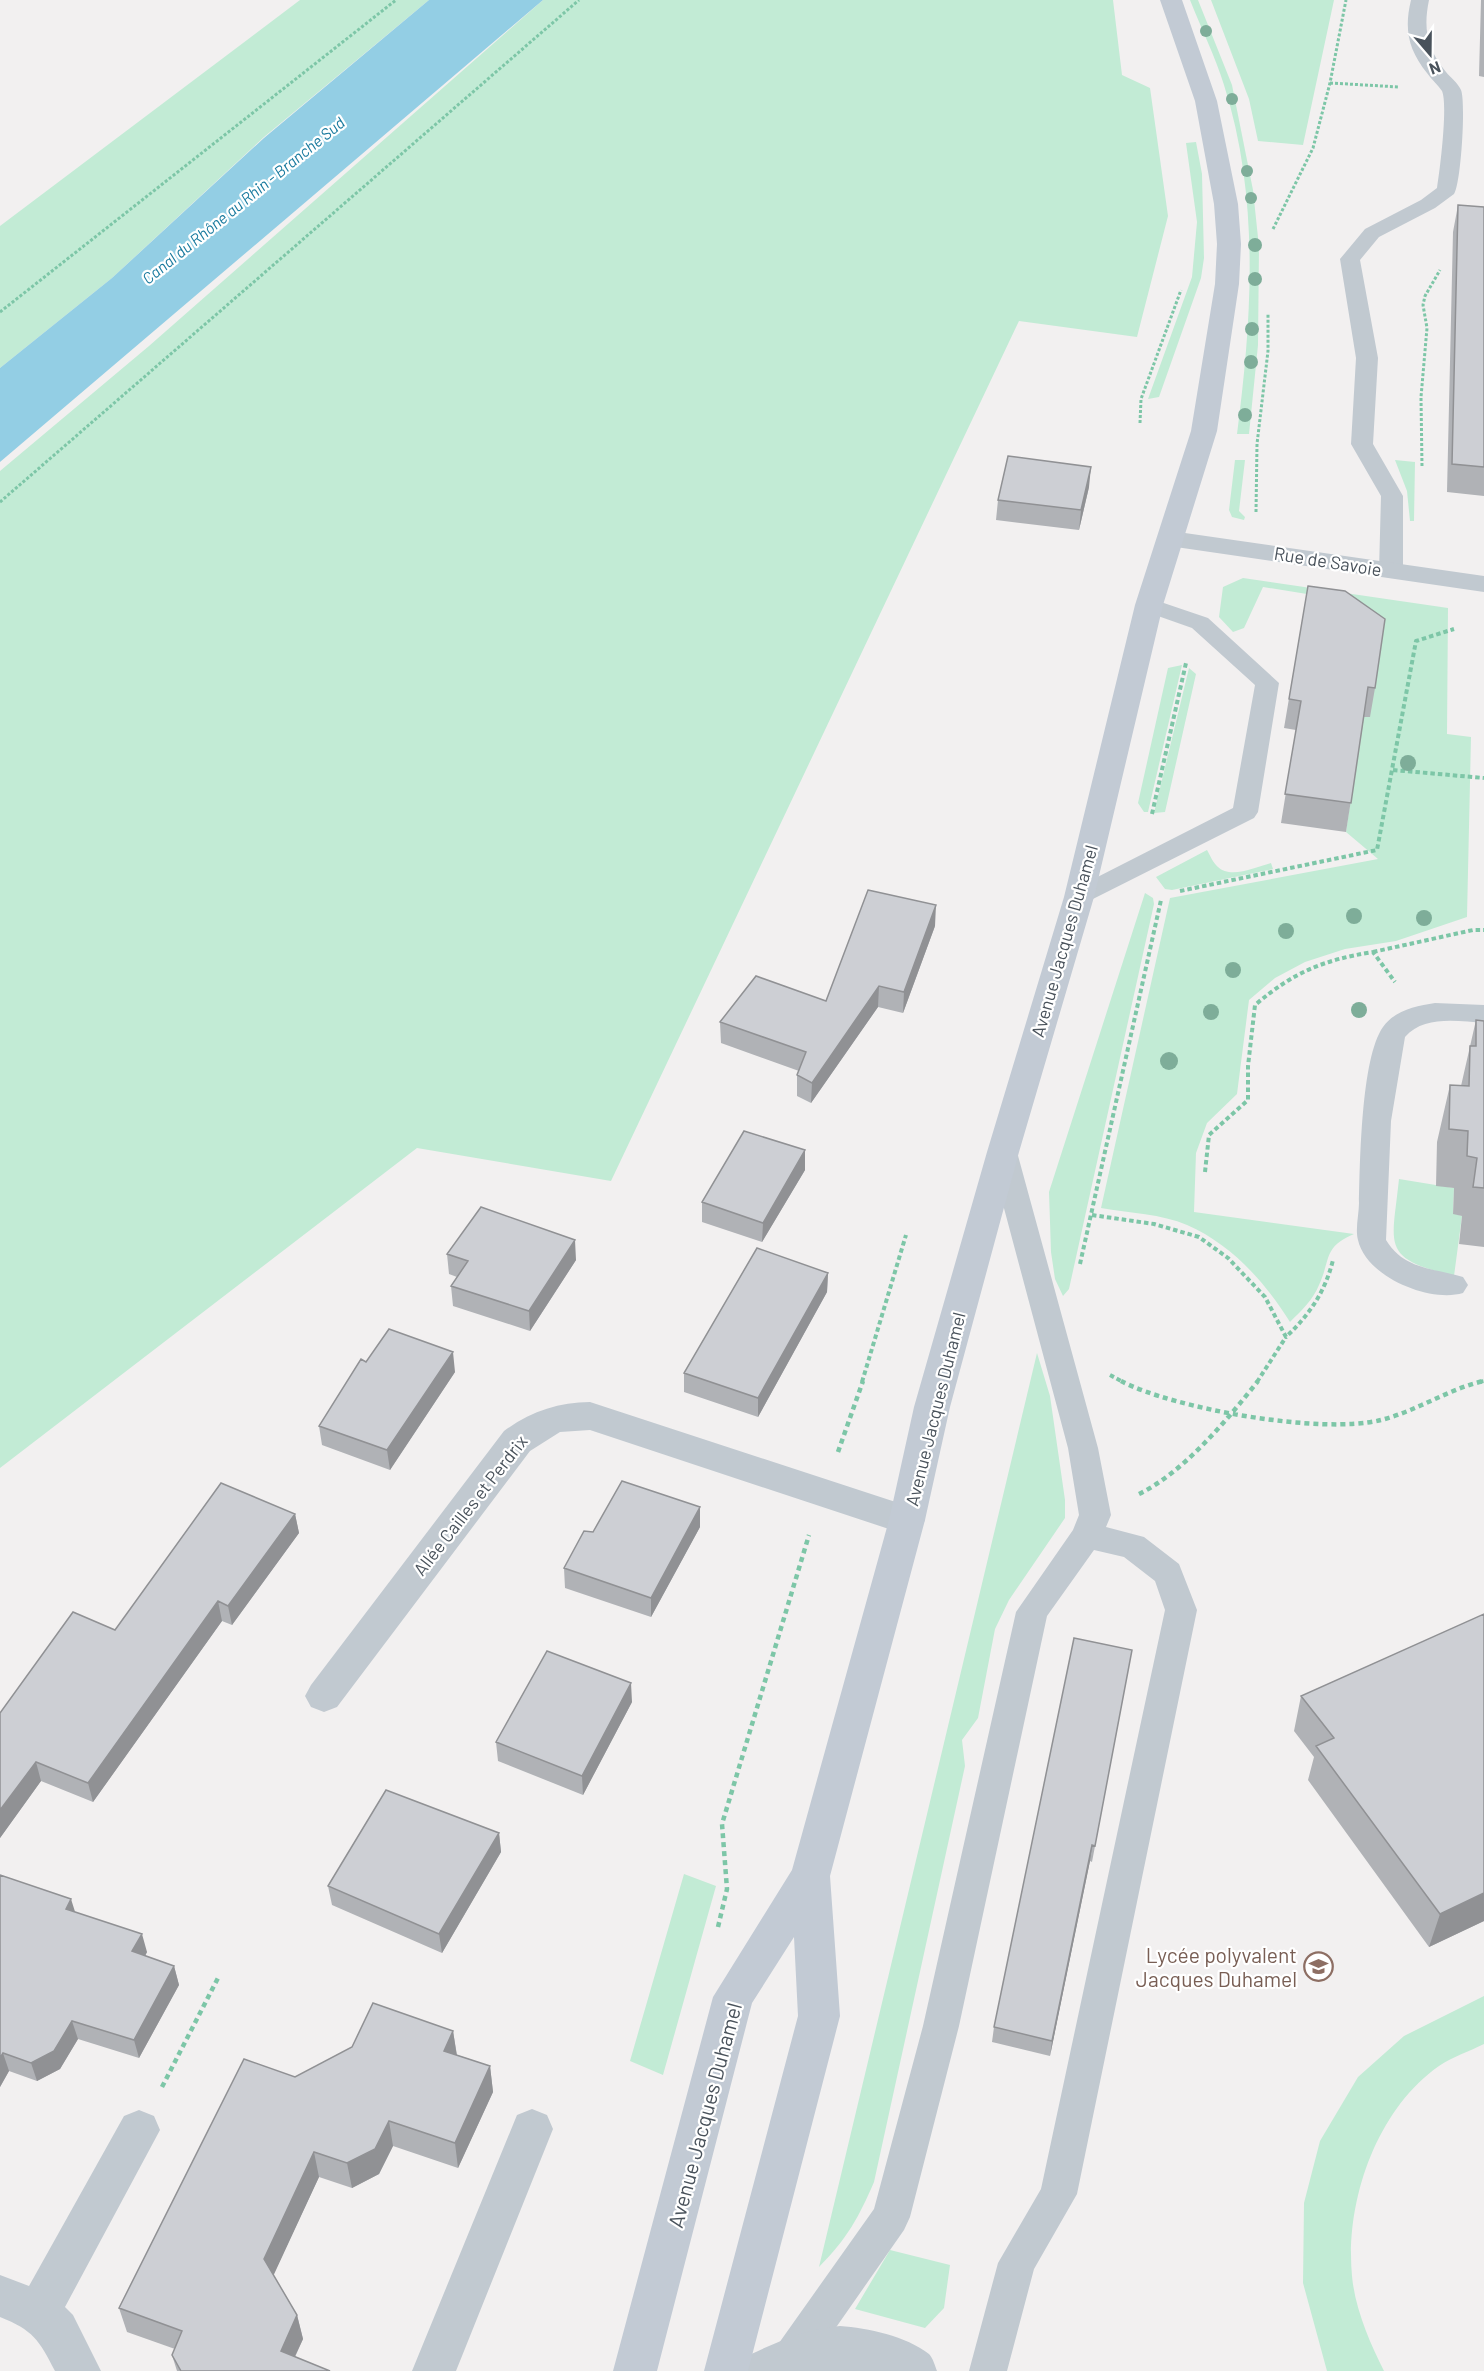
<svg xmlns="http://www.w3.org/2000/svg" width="1484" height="2371" font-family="Barlow,sans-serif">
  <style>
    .green { fill: #c2ebd5 }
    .water { fill: #93cee4 }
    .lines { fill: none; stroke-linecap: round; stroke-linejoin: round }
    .path-far2 { stroke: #7dc6a7; stroke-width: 3; stroke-dasharray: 3 2; stroke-linecap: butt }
    .path-far1 { stroke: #7dc6a7; stroke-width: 4; stroke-dasharray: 4.5 3; stroke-linecap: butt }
    .path { stroke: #7dc6a7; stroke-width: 4.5; stroke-dasharray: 5 4; stroke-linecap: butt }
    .lane { fill: #c1c9d0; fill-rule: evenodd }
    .street { fill: #c1c9d0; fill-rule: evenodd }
    .secondary { fill: #c2cad4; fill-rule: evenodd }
    .tree { fill: #7ead99 }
    .wall { fill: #b0b2b6 }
    .shaded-wall { fill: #909194 }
    .building { fill: #cdcfd4; stroke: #909194; stroke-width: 1.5 }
    .labels { text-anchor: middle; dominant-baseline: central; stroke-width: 4.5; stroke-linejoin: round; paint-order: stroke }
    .far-water-label { font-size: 16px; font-style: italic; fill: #197a9e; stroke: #fff }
    .street-label { font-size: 18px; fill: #49525b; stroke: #fff }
    .near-education-label { font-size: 21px; fill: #785e54; stroke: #fff; text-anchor: end }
    .near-street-label { font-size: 21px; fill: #49525b; stroke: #fff }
  </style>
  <rect width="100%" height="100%" fill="#f2f0f0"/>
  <!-- green -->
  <path class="green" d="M300,0H429L264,137L112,278L0,368V226Z
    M543,0H1113L1122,75L1150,88L1168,216L1137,337L1019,321L611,1181L417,1148L0,1468V471L149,346Z
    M1190,0H1198L1232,85L1253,190L1259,247L1258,345L1249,434H1237C1252,318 1260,198 1224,85C1215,56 1201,28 1190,0Z
    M1211,0H1334L1303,145L1258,141L1249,99Z
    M1196,142L1202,174L1204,258L1201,278L1159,397L1148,399L1192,277L1197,222L1186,143Z
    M1235,460H1245L1239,511L1245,517L1244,520L1232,517L1229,510Z
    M1395,460L1415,462L1414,521H1410L1407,491Z
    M1243,578L1448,608L1447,734L1471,737L1467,917L1396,941L1345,949L1305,962L1275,978L1249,1000L1237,1094L1207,1123L1196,1153L1194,1212L1354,1234C1323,1247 1331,1259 1319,1285C1313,1300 1301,1311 1290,1322C1265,1282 1231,1244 1187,1225C1162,1214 1129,1213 1101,1208L1170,898L1378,859L1346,832L1363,716L1369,717L1313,595L1263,587L1244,628L1233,632L1219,617L1223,587Z
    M1182,665L1148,812H1144L1138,803L1168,668Z
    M1189,668L1196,674L1165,812L1154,813Z
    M1207,850C1210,855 1213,863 1218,867C1230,879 1257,867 1271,863L1273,869L1172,890L1165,889L1156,877Z
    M1145,893L1153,898L1154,904L1069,1289L1063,1296L1055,1279L1051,1252L1049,1192Z
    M1399,1179L1454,1188L1453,1213L1462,1216L1454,1276C1380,1258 1392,1247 1399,1179Z
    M1037,1353L1050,1396L1065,1500V1518L1009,1600L995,1629L978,1718L962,1740L965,1766L874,2182C859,2217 847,2239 819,2267Z
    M684,1874L716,1886L663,2075L630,2061Z
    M1484,1996V2044C1470,2051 1452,2057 1439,2066C1376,2110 1345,2202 1352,2276C1355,2309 1370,2343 1384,2371H1327L1303,2283L1304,2203L1320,2141L1358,2077L1404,2036Z
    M890,2250L950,2265L944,2308L925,2328L855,2309Z"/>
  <!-- water -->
  <path class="water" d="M429,0H543L0,462V368L112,278L264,138Z"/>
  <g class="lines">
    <!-- path-far2 -->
    <path class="path-far2" d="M1330,83L1399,87
      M1273,229L1313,148L1330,83L1346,0
      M0,312L396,0
      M1140,423L1141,399L1181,290
      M1422,466L1421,397L1427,328L1423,305L1425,296L1440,270
      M0,502L579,0
      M1256,512L1257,444L1268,351V314"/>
    <!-- path-far1 -->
    <path class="path-far1" d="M1393,770L1484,778
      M1152,814L1186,663
      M1180,891L1377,850L1416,641L1454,629
      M1373,952L1473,930H1484
      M1205,1172L1209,1135L1248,1100V1066L1255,1005C1294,972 1323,960 1373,952L1395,982
      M1092,1215L1154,1224L1199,1237L1228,1258L1265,1297L1286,1337C1310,1314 1325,1292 1333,1260
      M1080,1264L1161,900
      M1110,1375L1123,1382
      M862,1382L906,1235
      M1257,1382L1286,1337
      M1479,1382L1484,1381"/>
    <!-- path -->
    <path class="path" d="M1121,1381C1174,1409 1323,1435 1381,1420C1417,1411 1448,1389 1484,1381
      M838,1452L863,1381
      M1139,1494C1184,1472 1227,1420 1258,1381
      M718,1927L727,1889L722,1824L809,1535
      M162,2087L219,1976"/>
    <!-- lane -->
    <path class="lane" d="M1411,0H1429C1423,29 1427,49 1446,72C1450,77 1458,83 1461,90C1466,102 1461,184 1454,194L1435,208L1379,237L1360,260L1378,358L1373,444L1403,496V571L1399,576H1383L1379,571L1381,496L1351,444L1356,358L1340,259L1365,229L1421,200L1437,188C1440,170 1448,105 1442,91C1438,85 1431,79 1427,73C1408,49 1404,29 1411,0Z
      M1149,598L1208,618L1279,683L1258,812L1254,818L1079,906L1070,903L1066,897L1070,891L1233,808L1255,685L1192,628L1141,610L1137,605L1141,600Z
      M1435,1003L1484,1005V1023C1458,1021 1424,1015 1405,1037L1391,1121L1386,1240C1404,1270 1434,1268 1463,1277L1468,1285L1463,1293C1430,1303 1366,1277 1358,1240C1355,1229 1359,1214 1359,1203C1360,1163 1361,1058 1383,1027C1395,1010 1416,1006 1435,1003Z
      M1003,1142L1013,1145L1017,1152L1098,1448L1111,1515L1106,1527L1144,1537L1179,1564L1197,1610L1077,2194L1034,2269L1007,2371H969L998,2263L1041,2189L1165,1610L1155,1581L1124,1557L1094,1550L1047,1616L959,2026L910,2217L904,2230L807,2369H779L774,2356L779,2343L874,2209L923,2026L1016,1612L1073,1530L1079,1515L1068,1448L989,1152L993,1145Z"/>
    <!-- street -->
    <path class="street" d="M1171,531L1484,576V592L1162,545L1158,539L1162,533Z
      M590,1402L920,1510L925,1520L920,1530L907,1535L590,1430L560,1432L530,1451L337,1707L324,1712L311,1707L305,1696L311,1685L504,1431C530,1412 558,1402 590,1402Z
      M532,2109L547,2115L553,2129L456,2371H412L517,2115Z
      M139,2110L154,2116L160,2130L65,2307L73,2315L101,2371H55C39,2340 33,2330 0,2317V2275L29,2286L124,2116Z
      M840,2326C868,2328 906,2336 929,2354C933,2358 935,2366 937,2371H743L749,2355C779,2341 807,2329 840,2326Z"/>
    <!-- secondary -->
    <path class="secondary" d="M1160,0H1182L1217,101L1238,204L1241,244L1239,284L1217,431L1163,605L1094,897L1019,1152L950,1407L925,1520L830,1876L840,2016L748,2371H704L798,2016L794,1937L752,2003L657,2371H613L713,1997L792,1870L889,1520L914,1407L987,1152L1064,897L1135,605L1191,431L1215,284L1217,244L1214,204L1195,101Z"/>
  </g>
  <!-- trees -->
  <g class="tree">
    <circle cx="1206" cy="31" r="6"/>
    <circle cx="1232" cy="99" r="6"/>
    <circle cx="1247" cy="171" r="6"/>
    <circle cx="1251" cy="198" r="6"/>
    <circle cx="1255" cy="245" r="7"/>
    <circle cx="1255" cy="279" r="7"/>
    <circle cx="1252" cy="329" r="7"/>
    <circle cx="1251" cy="362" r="7"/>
    <circle cx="1245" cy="415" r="7"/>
    <circle cx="1408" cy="763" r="8"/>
    <circle cx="1354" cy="916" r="8"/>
    <circle cx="1424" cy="918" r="8"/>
    <circle cx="1286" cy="931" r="8"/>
    <circle cx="1233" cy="970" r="8"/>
    <circle cx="1359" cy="1010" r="8"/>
    <circle cx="1211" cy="1012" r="8"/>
    <circle cx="1169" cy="1061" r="9"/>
  </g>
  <!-- wall -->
  <path class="wall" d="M1481,0H1484V77L1479,76Z
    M1458,205L1484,207V496L1447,492L1453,232Z
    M1089,487L1079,530L996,520L998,500Z
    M1308,586L1375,688L1370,717H1364L1346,832L1281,823L1296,730L1284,728Z
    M935,926L903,1013L878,1007L811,1103L797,1096V1075L799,1071L721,1043L720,1022L826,1001Z
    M1476,1020L1484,1021V1247L1459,1244L1462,1216L1453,1214L1454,1188L1436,1186L1437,1142L1450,1085L1461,1086Z
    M805,1150V1170L762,1242L702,1222V1202Z
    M447,1254L576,1260L530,1331L453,1306L451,1286L457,1277L449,1274Z
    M828,1273L827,1292L758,1417L684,1392V1373Z
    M366,1362L455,1372L390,1470L322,1445L319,1426Z
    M295,1514L299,1533L232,1625L222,1621L93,1802L41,1781L0,1838V1713L115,1630Z
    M700,1527L651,1617L565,1588L564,1568L593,1532Z
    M1484,1614V1921L1429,1947L1308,1780L1314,1757L1294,1731L1301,1696Z
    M1129,1666L1092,1862L1090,1861L1050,2056L992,2042L994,2027Z
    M632,1702L583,1795L498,1761L496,1742Z
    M499,1833L501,1852L442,1953L332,1905L328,1886Z
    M0,1875L75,1913L147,1952L145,1956L174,1966L179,1985L139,2058L78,2039L60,2069L37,2081L9,2071L0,2087Z
    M453,2031L457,2055L490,2066L493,2092L458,2168L393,2146L379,2174L352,2188L319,2177L273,2275L297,2315L303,2339L295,2357L330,2371H177L172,2355L175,2349L127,2332L119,2308L295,2077Z"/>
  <!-- shaded-wall -->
  <path class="shaded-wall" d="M1091,467L1089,487L1079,530L1081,510Z
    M936,905L935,926L903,1013L904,992Z
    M879,986L878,1007L811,1103L812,1083Z
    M805,1150V1170L762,1242L763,1223Z
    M575,1240L576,1260L530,1331L529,1311Z
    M828,1273L827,1292L758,1417V1398Z
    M453,1352L455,1372L390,1470L387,1450Z
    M700,1507V1527L651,1617V1598Z
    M295,1514L299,1533L232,1625L228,1606Z
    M218,1601L222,1621L93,1802L88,1783Z
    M631,1683L632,1702L583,1795L582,1776Z
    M36,1762L41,1781L0,1838V1810Z
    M499,1833L501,1852L442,1953L439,1934Z
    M1092,1845L1090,1861L1050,2056L1052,2041Z
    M1484,1893V1921L1429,1947L1440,1914Z
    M71,1899L77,1918L66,1909Z
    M142,1934L147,1952L138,1969L132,1951Z
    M174,1966L179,1985L139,2058L134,2040Z
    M72,2021L78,2039L60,2069L37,2081L31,2063Z
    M453,2031L457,2057L444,2051Z
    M3,2053L9,2071L0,2087V2058Z
    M490,2066L493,2092L458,2168L455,2143Z
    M389,2121L393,2146L379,2174L352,2188L347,2163Z
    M314,2152L319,2177L270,2283L264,2259Z
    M297,2315L303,2339L288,2371L281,2351Z"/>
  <!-- building -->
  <path class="building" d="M1458,205L1484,207V467L1452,464Z
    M1008,456L1091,467L1081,510L998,500Z
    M1308,586L1345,591L1385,619L1375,688L1368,687L1351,803L1285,794L1301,701L1289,699Z
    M868,890L936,905L904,992L879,986L812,1083L797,1075L806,1052L720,1022L756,976L826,1001Z
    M1476,1020L1484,1021V1188L1473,1187L1477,1158L1467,1156L1468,1131L1449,1129L1450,1085L1469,1086L1470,1046H1476Z
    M744,1131L805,1150L763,1223L702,1202Z
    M481,1207L575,1240L529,1311L451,1286L468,1261L447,1254Z
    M757,1248L828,1273L758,1398L684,1373Z
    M389,1329L453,1352L387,1450L319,1426L361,1359L366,1362Z
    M622,1481L700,1507L651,1598L564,1568L584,1531L593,1532Z
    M221,1483L295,1514L228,1606L218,1601L88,1783L36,1762L0,1810V1713L73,1612L115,1630Z
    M1484,1614V1893L1440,1914L1316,1746L1334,1738L1301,1696Z
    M1074,1638L1132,1650L1095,1846L1092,1845L1052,2041L994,2027Z
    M547,1651L631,1683L582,1776L496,1742Z
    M386,1790L499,1833L439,1934L328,1886Z
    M0,1875L71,1899L66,1909L142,1934L132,1951L174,1966L134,2040L72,2021L54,2051L31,2063L3,2053L0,2058Z
    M373,2003L453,2031L444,2051L490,2066L455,2143L389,2121L375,2149L347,2163L314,2152L264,2259L297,2315L281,2351L330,2371H181L172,2355L182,2331L119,2308L244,2059L295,2077L352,2047Z"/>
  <!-- icons -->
  <defs>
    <symbol id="school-ring" viewBox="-11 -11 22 22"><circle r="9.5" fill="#fff" stroke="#8d6e63" stroke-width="1.5"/><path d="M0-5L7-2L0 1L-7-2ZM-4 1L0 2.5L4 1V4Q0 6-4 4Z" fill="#8d6e63"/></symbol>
  </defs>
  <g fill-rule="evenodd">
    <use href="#school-ring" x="1302" y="1950" width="33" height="33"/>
  </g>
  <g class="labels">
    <!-- far-water labels -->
    <g class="far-water-label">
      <text transform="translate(243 200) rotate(-39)">Canal du Rhône au Rhin - Branche Sud</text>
    </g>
    <!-- street labels -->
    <g class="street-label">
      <text transform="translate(1328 561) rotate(9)">Rue de Savoie</text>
      <text transform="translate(1064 941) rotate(-74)">Avenue Jacques Duhamel</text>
      <text transform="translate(935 1409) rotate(-76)">Avenue Jacques Duhamel</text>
      <text transform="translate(470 1505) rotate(-52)">Allée Cailles et Perdrix</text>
    </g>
    <!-- near-education labels -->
    <g class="near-education-label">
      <text x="1297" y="1954">Lycée polyvalent<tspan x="1297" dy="24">Jacques Duhamel</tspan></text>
    </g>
    <!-- near-street labels -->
    <g class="near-street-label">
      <text transform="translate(704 2115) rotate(-75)">Avenue Jacques Duhamel</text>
    </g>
  </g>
  <!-- north arrow -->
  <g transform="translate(1430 54) rotate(160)" stroke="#ffffff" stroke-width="4.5" paint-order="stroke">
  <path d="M0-4.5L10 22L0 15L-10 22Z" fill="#49525b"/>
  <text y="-9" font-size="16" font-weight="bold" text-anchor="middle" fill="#49525b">N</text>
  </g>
</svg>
